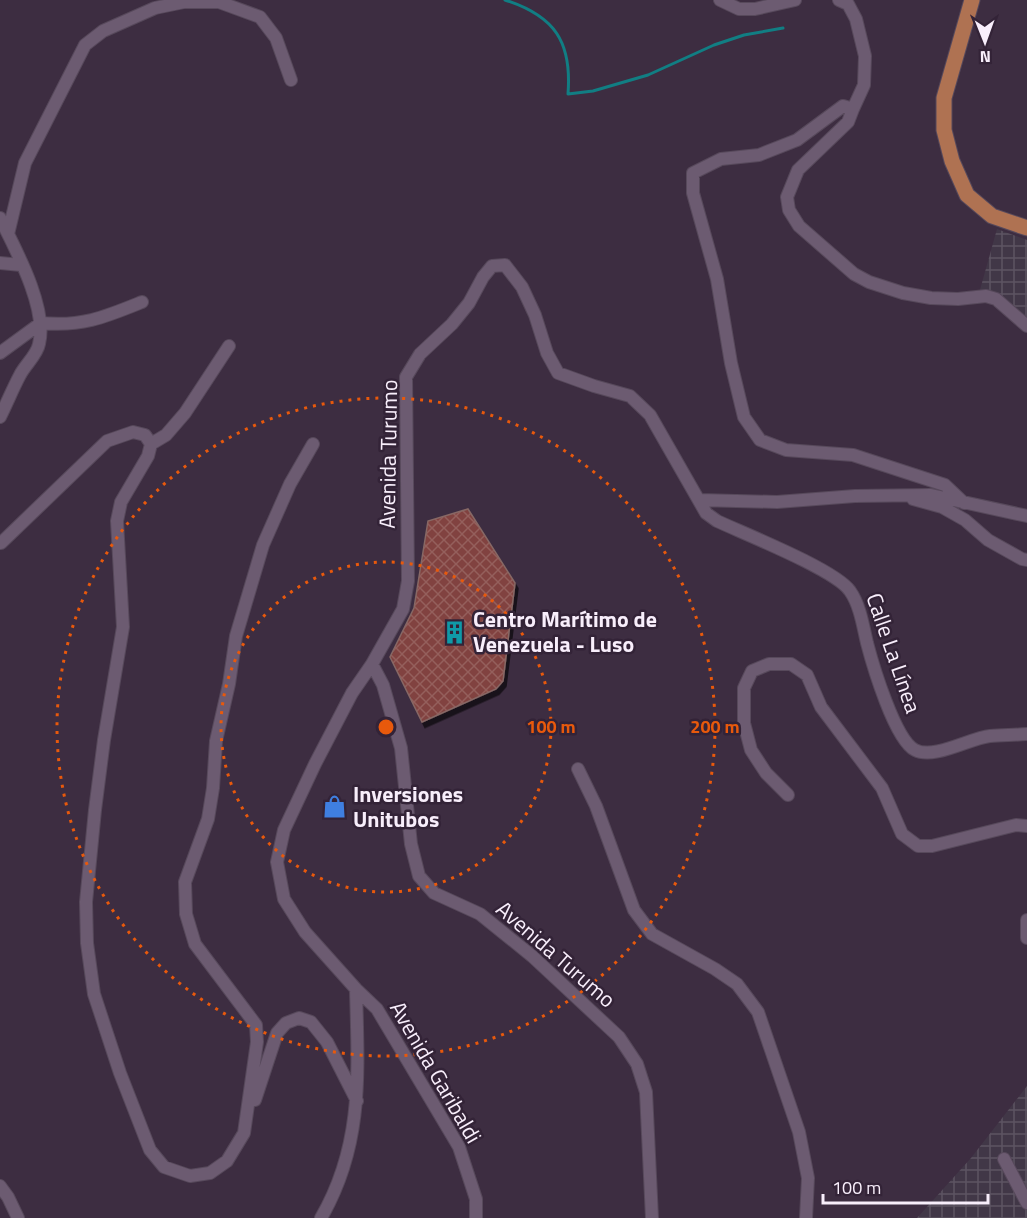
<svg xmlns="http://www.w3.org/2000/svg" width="1027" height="1218" font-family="'Titillium Web',sans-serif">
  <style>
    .industrial { fill: url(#industrial-grid) }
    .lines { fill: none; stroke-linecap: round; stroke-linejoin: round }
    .stream { stroke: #117e83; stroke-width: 3 }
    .building { fill: url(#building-cross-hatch); stroke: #876865; stroke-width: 1.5; filter: url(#shadow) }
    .minor-casing { stroke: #57495b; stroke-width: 14 }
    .major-casing { stroke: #57495b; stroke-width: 17 }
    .minor { stroke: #6c5b71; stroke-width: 12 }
    .major { stroke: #af7252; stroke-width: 15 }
    .ring { fill: none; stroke: #e8590c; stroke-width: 3; stroke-dasharray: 3 6 }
    .labels { text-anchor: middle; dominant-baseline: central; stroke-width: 5; stroke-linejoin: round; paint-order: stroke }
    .street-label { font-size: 22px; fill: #f8eefb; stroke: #332337 }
    .poi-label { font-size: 22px; font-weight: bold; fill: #f8eefb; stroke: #332337; text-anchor: start }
    .centre { fill: #e8590c; stroke: #332337; stroke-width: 3 }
    .ring-label { font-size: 18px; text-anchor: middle; font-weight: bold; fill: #e8590c; stroke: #332337; stroke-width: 5; stroke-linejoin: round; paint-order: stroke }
  </style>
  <defs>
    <pattern id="industrial-grid" width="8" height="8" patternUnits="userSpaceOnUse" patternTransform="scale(1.5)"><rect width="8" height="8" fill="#413747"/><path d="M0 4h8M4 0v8" fill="none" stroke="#5d5462"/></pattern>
    <pattern id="building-cross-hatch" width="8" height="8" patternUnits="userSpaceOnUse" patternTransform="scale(1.5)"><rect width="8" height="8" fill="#81423f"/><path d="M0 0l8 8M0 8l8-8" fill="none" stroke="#945e5c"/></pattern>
    <filter id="shadow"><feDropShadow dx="3" dy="5.5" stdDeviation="0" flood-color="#0009"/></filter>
  </defs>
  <rect width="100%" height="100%" fill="#3d2d41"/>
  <!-- industrial -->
  <path class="industrial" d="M997,229L1027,240V325L1011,310L978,297Z
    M1027,1086V1218H917L971,1158Z"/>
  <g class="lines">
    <!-- stream -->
    <path class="stream" d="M505,0C555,16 572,42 568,94L593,91L648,75L714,45L744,35L783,28"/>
  </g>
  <!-- building -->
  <path class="building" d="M468,509L515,583L503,681L496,689L422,722L390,657L414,608L428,521Z"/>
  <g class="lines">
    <defs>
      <path id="minor" d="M720,0L739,9H755L795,0
        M839,0L848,4L856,19L865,56L864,85L853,109
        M0,218C16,250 48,309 39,344C37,355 25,365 20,375C13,388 7,403 0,417
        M8,234L25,163L85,45L103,31L155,8L184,2H219L260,17L276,38L291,80
        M0,263L21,265
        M0,353L41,323C82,327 105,317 142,302
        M151,444L166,435L185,413L229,346
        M913,499L942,507L965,520L988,540L1022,559L1027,560
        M699,500L777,502L855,496L931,495L1027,516
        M964,503L945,485L853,455L786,450L760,440L744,417L731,363L717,279L693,193V173L721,159L759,155L797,140L843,106L853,109L848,122L798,170L787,197L789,210L799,226L854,274L869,282L903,293L931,298L958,299L986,296L996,299L1027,326
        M1,543L107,441L133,432L145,435L151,444L148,456L121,502L117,521L123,627L104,740L95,810L86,902L87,943L94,994L120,1073L150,1150L164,1167L190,1176L210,1173L227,1161L244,1133L257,1042L256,1025L195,944L186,914L185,882L208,819L213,788L216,741L229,684L236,636L263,545L290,484L313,444
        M372,664L383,685L401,748L411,844L419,876L434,893L480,914L532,956L619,1037L637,1064L646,1092L652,1218
        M578,769L596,806L634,910L652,934L715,969L737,984L758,1012L799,1132L808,1178L806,1218
        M788,795L766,773L751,750L744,723V688L752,671L769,664H791L807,675L821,707L882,788L902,834L918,846H932L1016,825L1027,826
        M1027,920V938
        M255,1100L277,1033L286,1023L299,1018L311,1022L327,1042L357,1101
        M1004,1159L1027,1203
        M0,1186L8,1197L18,1218
        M321,1218C364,1144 358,1071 356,989
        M476,1218V1199L459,1147L377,1009L356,989L305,932L284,899L277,862L284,830L315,764L352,693L372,664L403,609L408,581L406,377L420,354L452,324L469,303L483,277L492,266L505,265L522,287L535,315L547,353L558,373L594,386L630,396L650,415L706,513L717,521C745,534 836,570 850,591C860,605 863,626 867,643C873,666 895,740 915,750C934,760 970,738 990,736C1002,735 1015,735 1027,734"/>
      <path id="major" d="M972,0L944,98V130L952,161L967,195L992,216L1027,228"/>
    </defs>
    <!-- minor casing -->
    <use href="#minor" class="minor-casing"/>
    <!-- major casing -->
    <use href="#major" class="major-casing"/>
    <!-- minor -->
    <use href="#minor" class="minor"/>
    <!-- major -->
    <use href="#major" class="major"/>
  </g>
  <!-- distance rings -->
  <g class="ring">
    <circle cx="386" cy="727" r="165"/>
    <circle cx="386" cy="727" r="329"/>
  </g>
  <!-- icons -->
  <defs>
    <symbol id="building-bare" viewBox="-9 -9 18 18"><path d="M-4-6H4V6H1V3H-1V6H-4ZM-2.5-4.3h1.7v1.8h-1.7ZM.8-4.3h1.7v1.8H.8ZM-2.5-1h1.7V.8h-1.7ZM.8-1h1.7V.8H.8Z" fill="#0f9aa8" stroke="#332337" stroke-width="2.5" paint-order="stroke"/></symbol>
    <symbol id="shop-bare" viewBox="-9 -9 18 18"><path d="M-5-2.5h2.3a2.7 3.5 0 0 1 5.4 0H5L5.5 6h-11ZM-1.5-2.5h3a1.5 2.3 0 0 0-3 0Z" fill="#3f7fe0" stroke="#332337" stroke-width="2.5" paint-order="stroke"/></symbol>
  </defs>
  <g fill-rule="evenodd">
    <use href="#building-bare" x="438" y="616" width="33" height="33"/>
    <use href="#shop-bare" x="318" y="790" width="33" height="33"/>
  </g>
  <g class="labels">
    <!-- street labels -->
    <g class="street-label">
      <text transform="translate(388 454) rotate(-89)">Avenida Turumo</text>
      <text transform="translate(894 653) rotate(71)">Calle La Línea</text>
      <text transform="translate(556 954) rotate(41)">Avenida Turumo</text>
      <text transform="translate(436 1072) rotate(60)">Avenida Garibaldi</text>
    </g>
    <!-- poi labels -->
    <g class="poi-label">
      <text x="473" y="619">Centro Marítimo de<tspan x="473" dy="25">Venezuela - Luso</tspan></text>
      <text x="353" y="794">Inversiones<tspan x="353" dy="25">Unitubos</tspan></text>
    </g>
  </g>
  <circle cx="386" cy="727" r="9" class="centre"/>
  <g class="ring-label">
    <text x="551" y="733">100 m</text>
    <text x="715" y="733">200 m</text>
  </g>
  <!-- north arrow -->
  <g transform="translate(985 42) rotate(179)" stroke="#332337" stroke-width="4.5" paint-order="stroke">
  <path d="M0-4.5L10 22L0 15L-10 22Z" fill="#f8eefb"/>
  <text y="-9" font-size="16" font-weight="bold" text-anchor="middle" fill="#f8eefb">N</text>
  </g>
  <!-- scale -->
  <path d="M823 1194v9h165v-9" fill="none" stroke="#f8eefb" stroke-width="3"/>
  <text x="832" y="1194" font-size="18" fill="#f8eefb" stroke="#332337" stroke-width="4.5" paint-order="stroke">100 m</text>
</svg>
